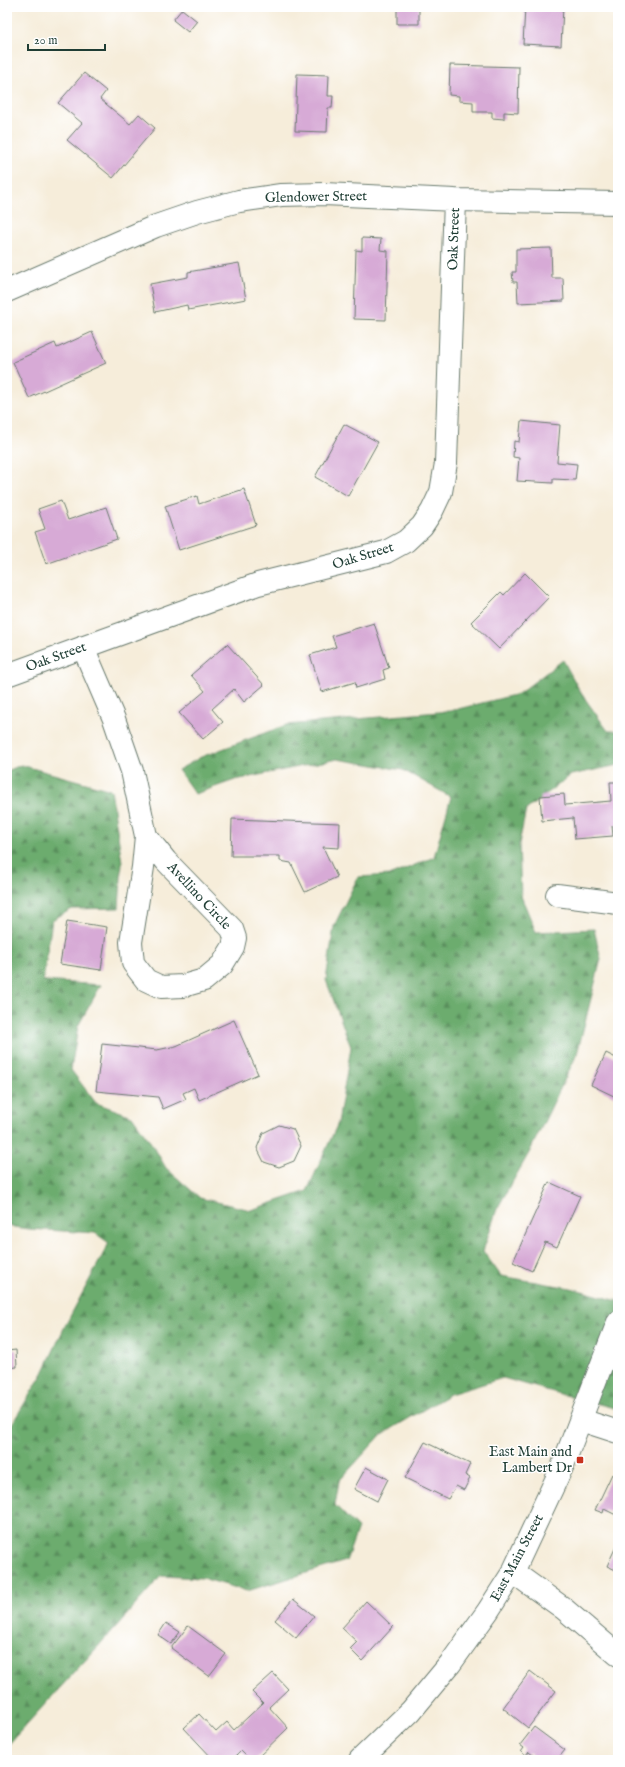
<svg xmlns="http://www.w3.org/2000/svg" width="625" height="1767" font-family="'IM FELL English',serif">
  <style>
    .forest { fill: url(#forest-firs); stroke: #467451 }
    .building { fill: #d7aad6 }
    .lines { fill: none; stroke-linecap: round; stroke-linejoin: round }
    .minor-casing { stroke: #6a7b6e; stroke-width: 24 }
    .major-casing { stroke: #6a7b6e; stroke-width: 24 }
    .minor { stroke: #fff; stroke-width: 22 }
    .major { stroke: #fff; stroke-width: 22 }
    .poi-dot { fill: #c8321e; stroke: #fff; stroke-width: 1.5 }
    .labels { text-anchor: middle; dominant-baseline: central; stroke-width: 3; stroke-linejoin: round; paint-order: stroke }
    .street-label { font-size: 14px; fill: #1f3d34; stroke: #fff }
    .poi-label { font-size: 14px; fill: #1f3d34; stroke: #fff; text-anchor: end }
  </style>
  <defs>
    <pattern id="forest-firs" width="22" height="20" patternUnits="userSpaceOnUse"><rect width="22" height="20" fill="#6cac6e"/><path d="M5 1l3.5 6h-7zM16 11l3.5 6h-7z" fill="#588d5b"/></pattern>
  </defs>
  <rect width="100%" height="100%" fill="#fff"/>
  <filter id="ink" filterUnits="userSpaceOnUse"><feTurbulence type="fractalNoise" baseFrequency=".025" numOctaves="2"/><feDisplacementMap in="SourceGraphic" scale="8" xChannelSelector="R" yChannelSelector="G"/><feConvolveMatrix kernelMatrix="1 2 1 2 8 2 1 2 1" color-interpolation-filters="sRGB"/></filter>
  <filter id="wash" filterUnits="userSpaceOnUse"><feTurbulence type="fractalNoise" baseFrequency=".012" numOctaves="4" result="noise"/><feDisplacementMap in="SourceGraphic" scale="16" xChannelSelector="R" yChannelSelector="G"/><feGaussianBlur stdDeviation="0.9" result="paint"/><feColorMatrix in="noise" values="0 0 0 0 0 0 0 0 0 0 0 0 0 0 0 0 0 1.4 0 .05"/><feComposite in="paint" operator="in"/></filter>
  <g filter="url(#wash)">
    <rect width="100%" height="100%" fill="#f6edda"/>
    <!-- forest -->
    <path class="forest" d="M563,660L581,693L608,731H618V765L571,775L526,810L519,844L521,896L536,932L594,929L601,959L577,1054L529,1153L497,1209L483,1251L501,1276L571,1288L618,1301V1409L564,1395L503,1378L450,1394L381,1435L339,1481L335,1505L358,1528L346,1561L247,1591L202,1578L161,1576C111,1634 58,1689 7,1746V1432L43,1373L65,1326L109,1243L95,1233L29,1229L7,1226V771L21,765L111,790L122,862L119,908L72,909L52,920L43,981L101,985L78,1026L71,1070L96,1103L132,1116L154,1147L166,1168L200,1198L251,1210L307,1191L338,1123L351,1047L326,980L334,926L358,877L391,875L434,857L451,797L403,770L337,759L235,780L195,794L178,770L201,757L286,725L450,711L518,694Z"/>
    <g id="blocks">
      <!-- building -->
      <path class="building" d="M397,7H419V24H397Z
        M525,7H563L561,46L523,44Z
        M182,9L197,21L188,32L173,20Z
        M450,65L519,67L518,113L504,112V119L492,118V112H473V102L459,101V96L449,95Z
        M84,73L106,91L100,99L130,124L139,114L155,128L113,178L67,140L82,123L58,103Z
        M297,74L329,75L328,96H333L332,108H328L327,132L295,131Z
        M362,238L381,239L380,250L388,251L386,320L354,319L356,250L362,251Z
        M551,248L552,278H563L564,301L518,303L517,282H513L512,272H516V249Z
        M239,263L246,299L188,310L187,305L155,312L150,284L188,277V272Z
        M92,332L106,363L29,398L13,362L55,343L57,348Z
        M521,421L560,425L557,462L577,464L575,480L553,479V483L517,481L519,458L513,457L514,441L519,442Z
        M344,424L378,442L348,496L315,477Z
        M244,489L256,525L179,550L165,506L197,496L199,504Z
        M61,501L68,520L106,507L117,539L46,564L35,532L45,529L38,509Z
        M525,573L549,597L499,649L471,622L501,592L504,595Z
        M374,623L389,668L383,670L385,679L356,688L355,682L322,692L310,655L336,647L332,636Z
        M227,644L264,685L244,702L234,689L212,709L223,722L203,739L179,713L205,691L191,675Z
        M610,782H618V826H612L613,836L575,839L573,818L542,821L540,796L564,794L565,805L611,801Z
        M232,819L340,823L339,848L323,847L337,877L305,892L291,863L280,861V856H231Z
        M67,921L107,927L101,970L60,964Z
        M234,1020L258,1074L199,1100L194,1088L183,1093L186,1099L163,1109L158,1097L96,1091L102,1044L157,1050L176,1046Z
        M606,1053L618,1059V1098L591,1085Z
        M279,1125L293,1129L301,1146L294,1161L279,1167L264,1162L257,1148L263,1133Z
        M549,1182L580,1196L557,1247L545,1242L532,1271L513,1262Z
        M16,1350L17,1367L7,1368V1351Z
        M425,1442L470,1464L465,1475L470,1478L464,1490L456,1486L448,1499L405,1478Z
        M366,1467L388,1479L377,1501L354,1489Z
        M612,1474L618,1476V1516L604,1509L603,1513L595,1510Z
        M618,1542V1571L607,1566Z
        M293,1599L314,1616L296,1638L275,1620Z
        M366,1601L393,1627L362,1661L350,1649L357,1642L342,1628Z
        M166,1623L180,1632L171,1644L158,1635Z
        M188,1626L226,1654L209,1676L171,1648Z
        M530,1671L556,1691L528,1728L503,1708Z
        M273,1673L288,1689L269,1707L288,1728L255,1760H250L241,1751L232,1760H214L184,1728L199,1714L216,1732L227,1722L234,1730L263,1703L252,1692Z
        M534,1727L565,1750L557,1760H539L529,1752L526,1756L521,1752L524,1748L520,1745Z"/>
    </g>
  </g>
  <g filter="url(#ink)">
    <use href="#blocks" fill-opacity="0" stroke="#6a7b6e" stroke-width="1"/>
    <g class="lines">
      <defs>
        <path id="minor" d="M7,291L156,226L197,212L239,201L281,195L324,194L455,200L618,203
          M83,647L114,719L132,771L146,836L143,867L131,942L133,963L146,980L161,987L183,986L204,980L222,965L233,947L235,938L232,929L166,861L146,836
          M7,675L258,584L386,552L406,541L422,526L432,511L441,492L446,463L455,200
          M557,895L618,903
          M581,1420L618,1432
          M513,1572L563,1608L618,1655"/>
        <path id="major" d="M360,1760L411,1711L450,1664L488,1611L513,1572L563,1465L618,1322"/>
      </defs>
      <!-- minor casing -->
      <use href="#minor" class="minor-casing"/>
      <!-- major casing -->
      <use href="#major" class="major-casing"/>
      <!-- minor -->
      <use href="#minor" class="minor"/>
      <!-- major -->
      <use href="#major" class="major"/>
    </g>
  </g>
  <!-- markers -->
  <rect class="poi-dot" x="576" y="1456" width="8" height="8" rx="2"/>
  <g class="labels">
    <!-- street labels -->
    <g class="street-label">
      <text transform="translate(316 197) rotate(-1)">Glendower Street</text>
      <text transform="translate(454 239) rotate(-88)">Oak Street</text>
      <text transform="translate(363 556) rotate(-17)">Oak Street</text>
      <text transform="translate(56 657) rotate(-20)">Oak Street</text>
      <text transform="translate(199 896) rotate(47)">Avellino Circle</text>
      <text transform="translate(517 1558) rotate(-62)">East Main Street</text>
    </g>
    <!-- poi labels -->
    <g class="poi-label">
      <text x="572" y="1452">East Main and<tspan x="572" dy="16">Lambert Dr</tspan></text>
    </g>
  </g>
  <!-- margin -->
  <rect width="625" height="1767" fill="none" stroke="#fff" stroke-width="24"/>
  <!-- scale -->
  <path d="M28 44v6h77v-6" fill="none" stroke="#1f3d34" stroke-width="2"/>
  <text x="34" y="44" font-size="12" fill="#1f3d34" stroke="#ffffff" stroke-width="3" paint-order="stroke">20 m</text>
</svg>
